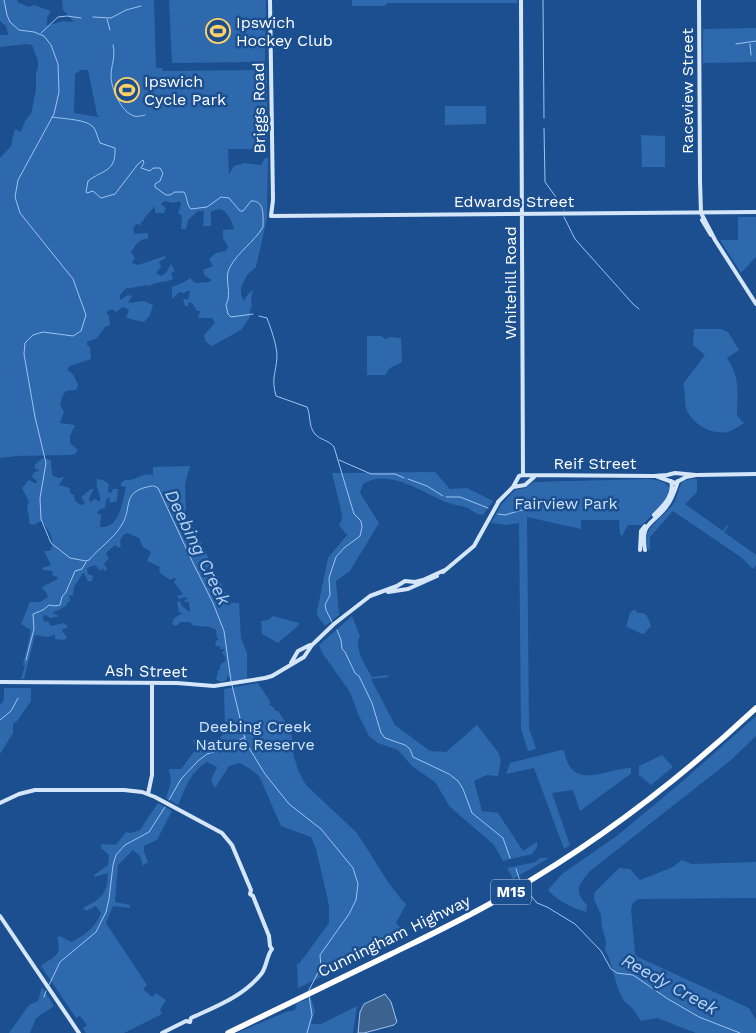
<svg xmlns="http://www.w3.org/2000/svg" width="756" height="1033" font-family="'Work Sans',sans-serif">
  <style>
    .green { fill: #2e69ad; fill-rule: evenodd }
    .water { fill: #3c6290; stroke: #9cc4f0 }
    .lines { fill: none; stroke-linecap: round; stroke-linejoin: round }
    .stream { stroke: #9cc4f0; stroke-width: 1 }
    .secondary { stroke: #d6e6fa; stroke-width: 4 }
    .highway { stroke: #fff; stroke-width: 5.5 }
    .labels { text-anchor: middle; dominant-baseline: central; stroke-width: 5; stroke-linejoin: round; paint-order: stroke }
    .shield { fill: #1b4f8f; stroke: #bbcadd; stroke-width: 1 }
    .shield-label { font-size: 15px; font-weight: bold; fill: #fff }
    .poi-label { font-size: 16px; fill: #fff; stroke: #1b4f8f; text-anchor: start }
    .street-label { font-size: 16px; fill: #fff; stroke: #1b4f8f }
    .park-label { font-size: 16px; fill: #cfe3fa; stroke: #1b4f8f }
    .water-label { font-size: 18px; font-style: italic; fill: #b5d3f5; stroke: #1b4f8f }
  </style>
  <rect width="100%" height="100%" fill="#1b4f8f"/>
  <!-- green -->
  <path class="green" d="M0,0H18L17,2L29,7L34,5L51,11L47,18V26L63,21L74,22L63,10L62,0H154L156,68H162L163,71L266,70L267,71V149H228L229,174L234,166L244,163L261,165L265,158H268L267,218L256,267L247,275L241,288V295L244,301L248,294L253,290L251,301L252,306L250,310V317L241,330L212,346L206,342L204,335L215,323L212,318H198L200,311H197L192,303L189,302L188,306H185L183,298L188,300L190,291H187L184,293L179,292L172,299V287L184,282L190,278L195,283L209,282L212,280L205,276L203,270L213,266L209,259L216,253L226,251L228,247L223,238V230L234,229C231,218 224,203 211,212V226H203L204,211H198L188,220L186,229H181L182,216L178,213L181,204L180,201L173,203L165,201L161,204L166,208L164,213H155V206L146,216L140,225L136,224L133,229L135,234L148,233V239C139,238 136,245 131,252L135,258L132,263L138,265L165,256L166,258L159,262L161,267L156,273L161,276L166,273L171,264L175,271L171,273L173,279C165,283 157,281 149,286C142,284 134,289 126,288L120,295V300L128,295L132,296L128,303L144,301L153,305L150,315L144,322L126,318L129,310L123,307L116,312L112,309L106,312L109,316L110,325L105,327L97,338L87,342V345L90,347L91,359L70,366L67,370L73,374L78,385L76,390L66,391L63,395L60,405L64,412L60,423L75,425L70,436V443L78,450L75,454L69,455L17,456L0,458V158L11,146L15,129L21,132L25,121L31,114L36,89V73L38,68V61L32,45L27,44L0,47V35H8L6,26L0,21ZM81,70H88L97,114L99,117L74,113L75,74Z
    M169,0H266L265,62L172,63Z
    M352,0H517V3H387L385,6H352Z
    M756,28V62L703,63V29Z
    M445,106H486V124L445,125Z
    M641,135L665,136V167H642Z
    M738,217H756V257L741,273L720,240H738Z
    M694,329H721L728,332L739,350L727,358C741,381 737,391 737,416L744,423C739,426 733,431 727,432C712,435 694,425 687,411C684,403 686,393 683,384L705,355L693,345Z
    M367,336H381L386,339L389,337L401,338L402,362L390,368L385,375H367Z
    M43,458L51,460V466L53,476L59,478L64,477L59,485L70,488V493L74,495L75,501L81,505L85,503L81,497L91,489H94L89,498L90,502L95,499L100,502C101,492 95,490 97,479L103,480L109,484L108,492L111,493L113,489H118L117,501L110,503L109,497L106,500L105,508L99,510L97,513L101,515L100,527C120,529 122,502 126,487L121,486V483L125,480C136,481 142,472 153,475V467L190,466L185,484L186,513L231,603H239L241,638L247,653V679L231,681V678L227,676V680L221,682L215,679L217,677L218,671L220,669V665L226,660L225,656L222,653L225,649H220V646H216L215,642L219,639L217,638L216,630C210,625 199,627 192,625L190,622H181L176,626L172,624L174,618L183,613L179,612L177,602L180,601L182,606L190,612L189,602H184L185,600L188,599L187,597L179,599L177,596L183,594L174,582L176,579L175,578L170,580L159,572L160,567L147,561L151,552L143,547L139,538L127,533L123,535L120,541L121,545L119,548L115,545L107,552L106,555L109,558L104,564L107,569L105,571L102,568L101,571L95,565L87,568L88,574L93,576L92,581H88L84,573H83L74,587L73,596L69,595L70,601L66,604V606L52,613L58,615L57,617L50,618L46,615L43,616L44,622L48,621L51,626L64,623L67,626V628H64L62,631L67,637L64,640L55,639V635L47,637L35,635L24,679H21L25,665H23L31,630L21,624L30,602H40L48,597L47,594L42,588L44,586L58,579L57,577L52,575L53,571L43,570L42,568L51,565L44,551H50C56,541 49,529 41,521L34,525L30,524L27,506L29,502L22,488L29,480L36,484L37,481L32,477L34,472L39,471L35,468V464Z
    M435,472L450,489L467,488L493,501L483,515C475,515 472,509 465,507C458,505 450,504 443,501C420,491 388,468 363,484L360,493L379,523L350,571L336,581L339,615L325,626L317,615V611L328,558L347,535L339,525L342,520V515L332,473Z
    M648,479C657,480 664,480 670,488L668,496L663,504L642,525H628L622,536L620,534L619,520H581V529L527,517L529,728L536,749L528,751L521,729L519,523L507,525L491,523L501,505L515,490L525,488L534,482Z
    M691,479H697V492L685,504L723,531L728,524L729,525L724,532L756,555V565L753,569L742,558L673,511L650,537V551C635,533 665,516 674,503C678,496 678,488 683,481Z
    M635,609L637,613C647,611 648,618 651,626L644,634C637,633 630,627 626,627L630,613Z
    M273,616L299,623L298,626L278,643L262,634L261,621L268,620Z
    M352,616L360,636C353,648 366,666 372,677L388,675L389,677L371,679L395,725L430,751L446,752L477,725L498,752L501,760L498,776L487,775L474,781L482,811L498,813L523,851L537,842V847L532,854L503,861L494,845L449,806L436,783L412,766L398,750L378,743L369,736L358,714L350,692L323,654L319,645Z
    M258,683L271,703L269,704L271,706H272L276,711H278L291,730L294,757L298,770L306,785L357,833L388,882L401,899L406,904L396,923L408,935L298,988L297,964H299L329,923V906L327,896L316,849L311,837L281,826L259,776L253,771L240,763L229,766L215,788L211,780L217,767L207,762C189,774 187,785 178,805L166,798L171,782L169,769H181L196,749L193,740H213L222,736L225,730L224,689Z
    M4,688H31V701L18,720L13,724V733L0,754V705L4,700Z
    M756,716V736L731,760L590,871C579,885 573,890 587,905L586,912C573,908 557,901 548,890L562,874L618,835L684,780Z
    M561,750L564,751C572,793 606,768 631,768V773L629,775L580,811L573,790L552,793L570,845L564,849L534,768L506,774L510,763Z
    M662,755L673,767L651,785L639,775V766Z
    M158,803L172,811L157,840L144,846V852L148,862L143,866L140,856L133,850L118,865L115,902L130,905V908L113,906L106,923L147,985L143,989L152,997L156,993L166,1000L160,1009L162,1014L124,1033H86L83,1028L87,1025L80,1016L76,1018L41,966C54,956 63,956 57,938L60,936L71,942C85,935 95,928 101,913L96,906L86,911L83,908C102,898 107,895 108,873L95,877L94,875L108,865L109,855L101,848L102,844L116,845L126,832L130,833L140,830Z
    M540,858H549L513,879L507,868L536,862Z
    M682,860L692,864L756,862V898L638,899L633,903L631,909L635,954L638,957L749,1008L756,1020V1033H696L657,1018L641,1021L633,1009L624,1001L618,989L609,958L605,950L606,941L602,927L601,915L594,900V893L619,868L630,869L640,880L673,867Z
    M42,987L54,1006L36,1018L30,1033H9L29,1005L38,1001Z
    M311,998L315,1011L311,1024H321L357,1006L353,1033H237L286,1012L295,1010L297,1003Z"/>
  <!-- water -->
  <path class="water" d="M385,994L391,1002L397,1022L394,1025L364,1033H358L360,1012L364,1004Z"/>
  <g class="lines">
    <!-- stream -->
    <path class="stream" d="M4,0L7,15L10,22L19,30L34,32L44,36L51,45L58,64L59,92L54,114L18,180L15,197L20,213L73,279L86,315L81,331L73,336L43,332L33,335L25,343L24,354L35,417L46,463L40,498L41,519L51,543L70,558L86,561L89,560C99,548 113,539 121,526C133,509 121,493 147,487C152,486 153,485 158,488L193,563L213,603L224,631L231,681L246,743L265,774L289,804L321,829L353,868L358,884L356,900L349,914L320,955L321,967L309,990
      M543,0L544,118
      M93,17L111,18L126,10L141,6
      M107,19L110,30
      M41,33L58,17L67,16L81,18
      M736,44L756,41
      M750,44L751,55
      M113,45C116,57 111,65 111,76C111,88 121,112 134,116C137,117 141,116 145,115
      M52,117C63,119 88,119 94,128C97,133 98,139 100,143L115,148C116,172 104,169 88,181L86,192L87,193L93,191L101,198L115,194L138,164L143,160L144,163L141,168L150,171L153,168H160L163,173L160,181L155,184V187L166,195H170L175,192H184C188,198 186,204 191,209L207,207L221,197L229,198L240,211H243L251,201C265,200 263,216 263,227C254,242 238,252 230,267C223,279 233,292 226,305L228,314L231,317L253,314
      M544,128L545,182L561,204L564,210
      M564,217L575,239L633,304L639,309
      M259,316L267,318C271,329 277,345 277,357C276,373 271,378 276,396L307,407C311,415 308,426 315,434C320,440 329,440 334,447L354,514L361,521L362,527L360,536L344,548L336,557L329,578L330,595L325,605L326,610L332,622
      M339,460L371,474H395L404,478
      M408,479L427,486L443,496
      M446,497H460L488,508
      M498,514L505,515L522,510L538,509
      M337,630L341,640L342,649L345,652L355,673L359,676L372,703L381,733L385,738L405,745L410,749L413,757L449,774L458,781L463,789L472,813L503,838L510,858
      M26,660L34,629L33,614L43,610L49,605L55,606L60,605L62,597L66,592L75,571L82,569L86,562
      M0,720L11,711L18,698
      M169,800L181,779L198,761L207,754L221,750L245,737
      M516,869L520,881
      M527,891L537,903L547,907L575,924L601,951L611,969L617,973L633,975L668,999L699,1017L740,1033
      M49,985L60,962L96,932L106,912L109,899L113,865L116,855L125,845L149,832L165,807
      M44,997L46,991
      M307,1033L312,1015L309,996"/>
    <!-- secondary -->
    <path class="secondary" d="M270,0L273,200L271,216L756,212
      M521,0L523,475
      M699,0L700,181L701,213L715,240L756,304
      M702,220L711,235
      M523,475L654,476L667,475L675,473L696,475
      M656,476L675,483L686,477L696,475L756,474
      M513,487L525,485L534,477
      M498,502L513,487L519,476L523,475
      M654,515C663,506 675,495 671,481
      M640,550L641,531L645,526
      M645,550C640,523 652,525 666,507C672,500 675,490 678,481
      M443,572L474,546L499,501
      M388,592L408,589L437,576
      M291,663L298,651L310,645
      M0,682L177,683L214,686L265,678L272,676L304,657L312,645L334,624L370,596L397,586L405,581L415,582L423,580L445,570
      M148,794L152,775V683
      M0,803L19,794L35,790H124L142,792L155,797L222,833L232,845L251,890L250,894L253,896L269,936L270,946L272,949C267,955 267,965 262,973C244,996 217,1006 191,1018L190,1022L186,1021L162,1033
      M0,916L79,1033"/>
    <!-- highway -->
    <path class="highway" d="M228,1033C282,1007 337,980 391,954C428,936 466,918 502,897C594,845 679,780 756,708"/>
  </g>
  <!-- icons -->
  <defs>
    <symbol id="stadium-ring" viewBox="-11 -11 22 22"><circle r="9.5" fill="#1b4f8f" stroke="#ffd166" stroke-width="1.5"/><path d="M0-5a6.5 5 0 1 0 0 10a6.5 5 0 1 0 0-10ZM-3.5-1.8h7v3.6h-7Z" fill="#ffd166"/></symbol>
  </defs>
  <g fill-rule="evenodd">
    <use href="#stadium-ring" x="204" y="17" width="28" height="28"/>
    <use href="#stadium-ring" x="113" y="76" width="28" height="28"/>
  </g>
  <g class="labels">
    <!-- shield labels -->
    <rect class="shield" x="491" y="879.5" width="40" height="25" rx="4"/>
    <g class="shield-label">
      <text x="511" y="892">M15</text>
    </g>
    <!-- poi labels -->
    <g class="poi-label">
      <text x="236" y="22">Ipswich<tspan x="236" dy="18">Hockey Club</tspan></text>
      <text x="144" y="81">Ipswich<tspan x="144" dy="18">Cycle Park</tspan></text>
    </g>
    <!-- street labels -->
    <g class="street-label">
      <text transform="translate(687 91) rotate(-90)">Raceview Street</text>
      <text transform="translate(259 108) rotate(-91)">Briggs Road</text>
      <text x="514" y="201">Edwards Street</text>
      <text transform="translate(510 283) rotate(-90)">Whitehill Road</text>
      <text x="595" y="463">Reif Street</text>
      <text transform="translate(146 671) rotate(1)">Ash Street</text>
      <text transform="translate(394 936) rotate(-26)">Cunningham Highway</text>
    </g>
    <!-- park labels -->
    <g class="park-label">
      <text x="566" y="503">Fairview Park</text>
      <text x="255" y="726">Deebing Creek<tspan x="255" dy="18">Nature Reserve</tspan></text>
    </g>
    <!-- water labels -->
    <g class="water-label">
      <text transform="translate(198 547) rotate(64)">Deebing Creek</text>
      <text transform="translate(670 984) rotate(29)">Reedy Creek</text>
    </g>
  </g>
</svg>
